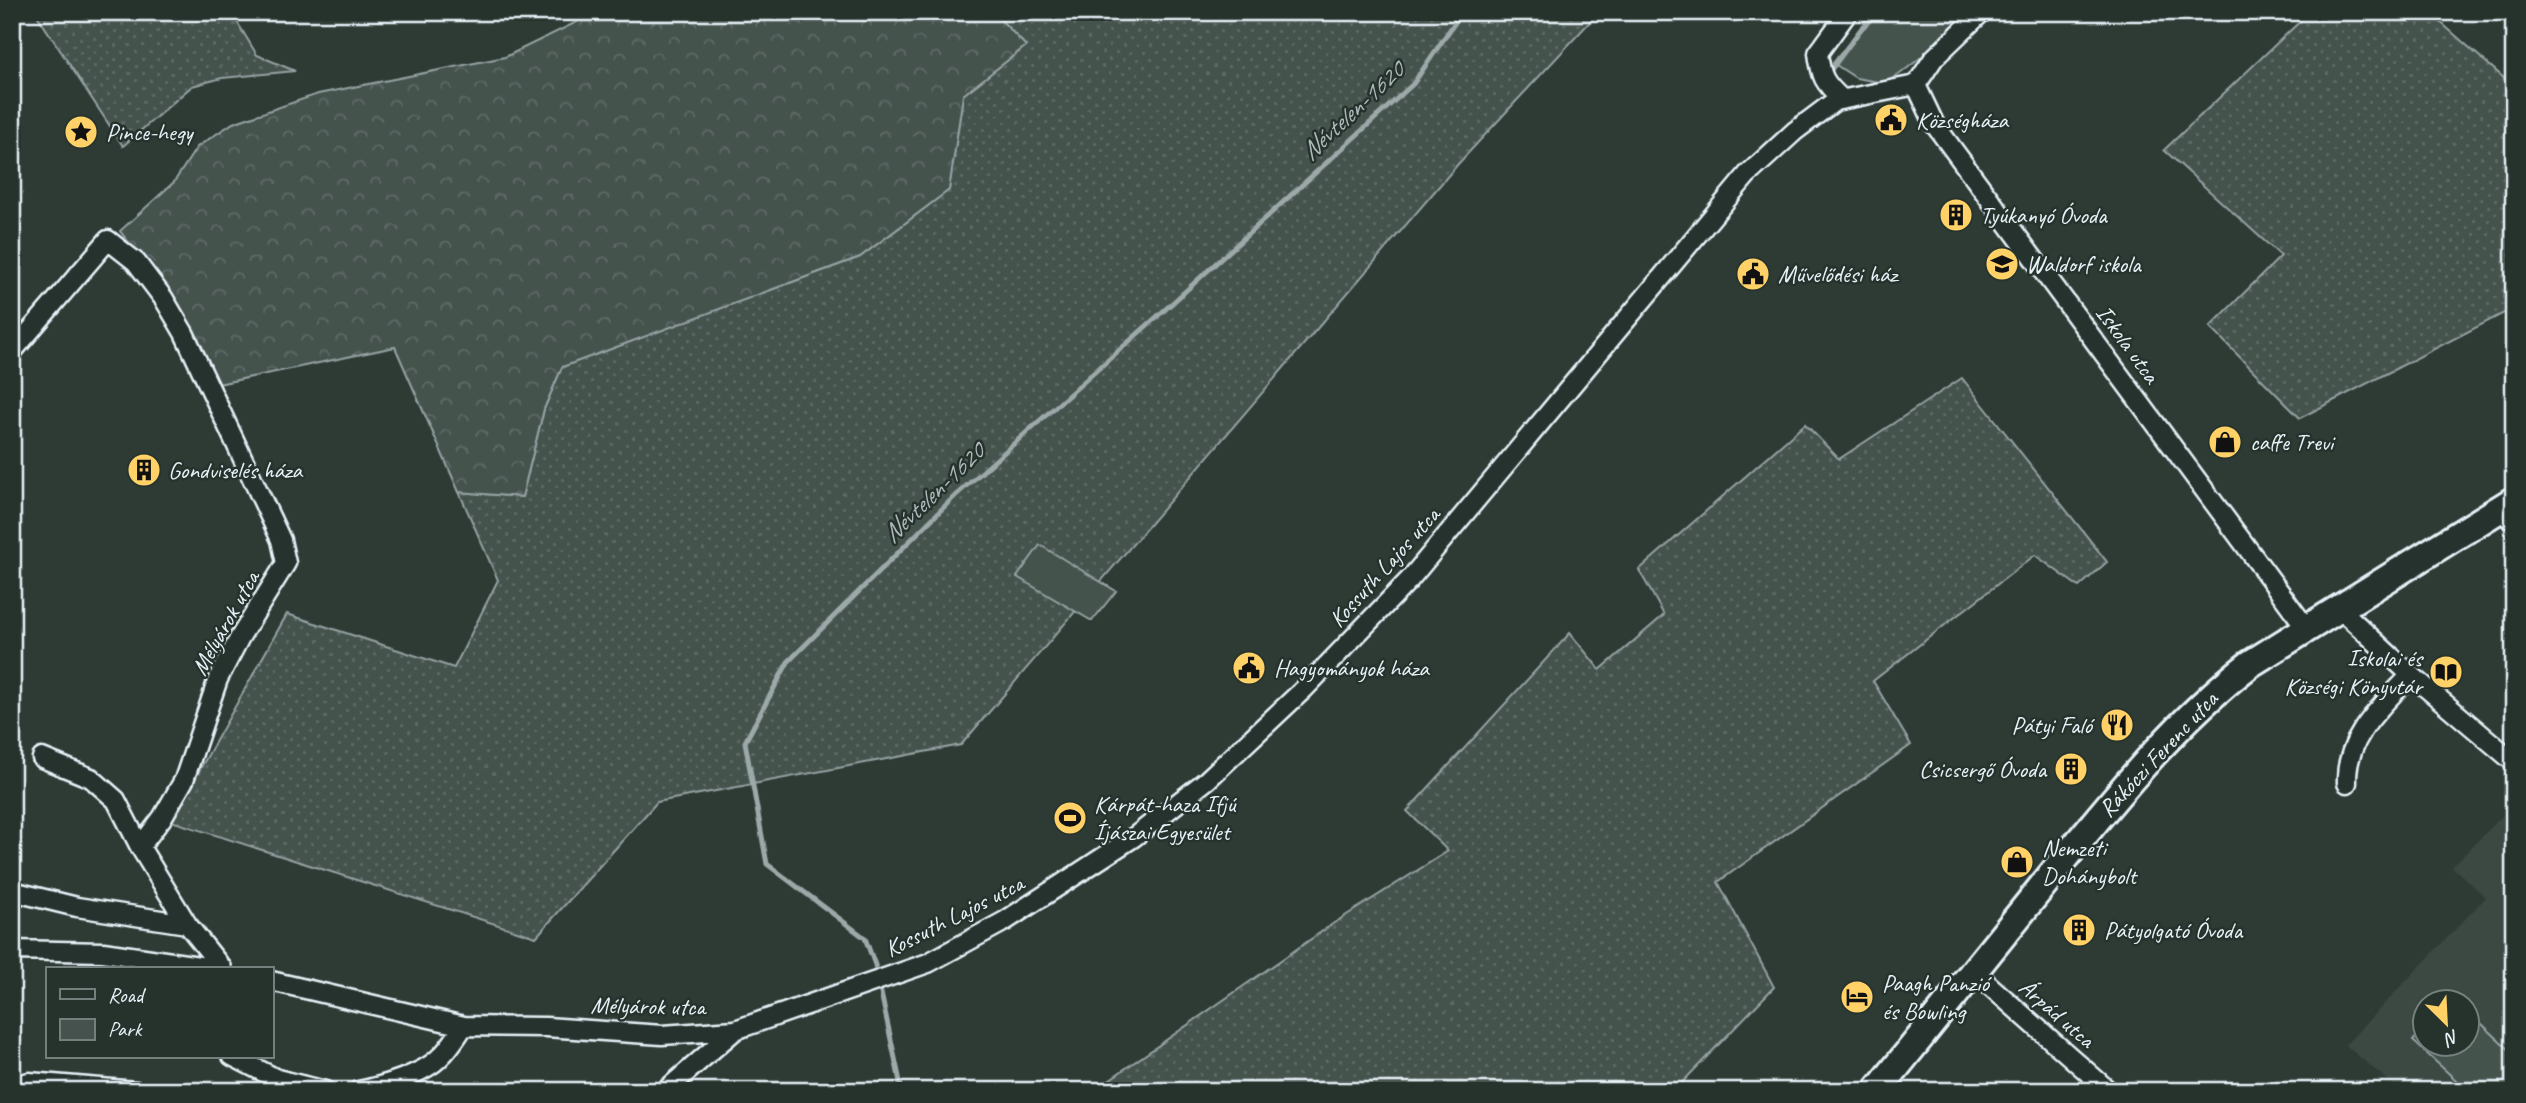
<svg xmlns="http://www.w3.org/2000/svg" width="2526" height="1103" font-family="Caveat,sans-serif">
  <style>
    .built { fill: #3b4843; fill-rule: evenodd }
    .grass { fill: url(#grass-dots); stroke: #96a2a3; stroke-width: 2 }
    .forest { fill: url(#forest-crowns); stroke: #96a2a3; stroke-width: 2 }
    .park { fill: #45524e; stroke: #96a2a3; stroke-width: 2 }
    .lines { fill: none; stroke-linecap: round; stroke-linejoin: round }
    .stream { stroke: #9da8a9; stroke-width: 5 }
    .minor-casing { stroke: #e8f1f8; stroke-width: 23 }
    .secondary-casing { stroke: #e8f1f8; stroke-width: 32 }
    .minor { stroke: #26332d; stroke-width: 18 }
    .secondary { stroke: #26332d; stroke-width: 26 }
    .labels { text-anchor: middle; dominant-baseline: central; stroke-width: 5; stroke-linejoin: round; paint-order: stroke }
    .poi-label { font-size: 24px; fill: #e8f1f8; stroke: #26332d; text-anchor: start }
    .street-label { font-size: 24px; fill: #e8f1f8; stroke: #26332d }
    .water-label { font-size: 26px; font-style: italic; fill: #b0babd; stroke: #26332d }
  </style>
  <defs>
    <pattern id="grass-dots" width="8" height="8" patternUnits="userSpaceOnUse" patternTransform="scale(1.75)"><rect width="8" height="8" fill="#45524e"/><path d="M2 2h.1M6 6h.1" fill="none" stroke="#606b68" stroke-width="1.8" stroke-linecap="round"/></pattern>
    <pattern id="forest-crowns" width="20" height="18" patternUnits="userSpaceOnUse" patternTransform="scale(1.75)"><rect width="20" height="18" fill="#45524e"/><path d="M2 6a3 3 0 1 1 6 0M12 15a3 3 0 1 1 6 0" fill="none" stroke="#606b68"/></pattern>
  </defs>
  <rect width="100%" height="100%" fill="#2e3b35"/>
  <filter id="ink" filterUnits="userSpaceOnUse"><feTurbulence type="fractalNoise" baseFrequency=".0143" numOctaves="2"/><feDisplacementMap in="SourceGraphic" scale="14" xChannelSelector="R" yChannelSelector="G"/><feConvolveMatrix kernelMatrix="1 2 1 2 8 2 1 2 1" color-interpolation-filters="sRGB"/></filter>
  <g filter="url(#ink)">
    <!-- built -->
    <path class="built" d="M2514,804V1091H2401L2345,1045L2486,897L2452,867ZM2424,1002H2466V1044H2424Z"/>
    <!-- grass -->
    <path class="grass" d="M35,12H231L257,55L295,71L222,78L192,86L123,146Z
      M993,12H1599L1458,164L961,745L657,802L536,937L171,821L287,614L454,668L498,580L459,492L522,497L544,409L562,367L860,257L949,190L963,95L1026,46Z
      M2310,12H2429L2514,87V308L2300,418L2210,327L2281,256L2164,150Z
      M1962,378L2107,562L2079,587L2035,555L1873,681L1911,745L1718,882L1774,987L1674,1091H1093L1334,923L1448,851L1407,811L1570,633L1600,670L1664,615L1639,570L1805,424L1839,459Z"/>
    <!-- forest -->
    <path class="forest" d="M587,12H993L1026,46L963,95L949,190L860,257L562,367L544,409L522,497L459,492L395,347L218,384L176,303L120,231L174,182L197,147L233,123L318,94L505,57L577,22Z"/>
    <!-- park -->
    <path class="park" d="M1873,12H1966L1934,47L1900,74L1884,83L1856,78L1833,63Z
      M1040,545L1116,591L1092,621L1017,577Z
      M2467,1010L2514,1054V1091H2468L2413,1041L2424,1028V1044H2466Z"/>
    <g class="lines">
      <!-- stream -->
      <path class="stream" d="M1827,75L1861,29L1878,12
        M902,1091L875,965L865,938L767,864L745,742L788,662L955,496L1169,306L1413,84L1462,12"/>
      <defs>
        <path id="minor" d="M1916,85L1935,125L2307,629
          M1916,85L1934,58L1982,12
          M1842,99C1824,83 1821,77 1818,53L1848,12
          M12,352L108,240L136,262L164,299L184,333L281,540L286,563L240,637L218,679L184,780L162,818L140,847L187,924L222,968
          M2499,510L2514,521
          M2339,608L2411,675L2514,762
          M42,758L91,778L116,800L140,847
          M2347,783C2345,737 2381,707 2411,675
          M12,891L77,907L187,924
          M12,950L103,952L213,968
          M1973,971L2109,1091
          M271,981L464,1026L546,1027L662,1035L735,1030
          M232,1056L277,1079L325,1091
          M12,1087L29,1082L136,1091
          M358,1091C381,1087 424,1074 440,1057C450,1048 456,1037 464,1026
          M665,1091L735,1030L928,963L1005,921L1134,837L1207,780L1304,689L1410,579L1747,175L1795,131L1835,101L1916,85"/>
        <path id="secondary" d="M1877,1091C1937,1016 1997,942 2057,868C2117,795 2175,722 2250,664L2514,500"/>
      </defs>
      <!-- minor casing -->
      <use href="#minor" class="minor-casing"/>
      <!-- secondary casing -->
      <use href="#secondary" class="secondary-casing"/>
      <!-- minor -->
      <use href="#minor" class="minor"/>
      <!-- secondary -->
      <use href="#secondary" class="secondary"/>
    </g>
  </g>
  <!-- icons -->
  <defs>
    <symbol id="civic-disc" viewBox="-11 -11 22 22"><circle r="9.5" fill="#ffd166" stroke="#26332d"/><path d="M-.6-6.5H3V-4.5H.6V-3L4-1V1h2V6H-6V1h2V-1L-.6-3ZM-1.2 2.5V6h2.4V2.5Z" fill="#111"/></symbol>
    <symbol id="sight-disc" viewBox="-11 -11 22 22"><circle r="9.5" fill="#ffd166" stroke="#26332d"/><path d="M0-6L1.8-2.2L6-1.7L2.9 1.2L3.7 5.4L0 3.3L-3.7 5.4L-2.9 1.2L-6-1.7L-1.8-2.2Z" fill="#111"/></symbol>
    <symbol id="building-disc" viewBox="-11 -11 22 22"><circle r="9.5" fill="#ffd166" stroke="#26332d"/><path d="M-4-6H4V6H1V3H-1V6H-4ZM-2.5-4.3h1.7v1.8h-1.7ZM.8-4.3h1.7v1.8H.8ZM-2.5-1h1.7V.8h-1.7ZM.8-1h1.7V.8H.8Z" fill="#111"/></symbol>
    <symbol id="school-disc" viewBox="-11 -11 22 22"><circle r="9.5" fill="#ffd166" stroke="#26332d"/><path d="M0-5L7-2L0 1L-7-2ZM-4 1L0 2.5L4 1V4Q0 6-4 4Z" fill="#111"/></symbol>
    <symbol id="shop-disc" viewBox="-11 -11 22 22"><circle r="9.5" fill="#ffd166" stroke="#26332d"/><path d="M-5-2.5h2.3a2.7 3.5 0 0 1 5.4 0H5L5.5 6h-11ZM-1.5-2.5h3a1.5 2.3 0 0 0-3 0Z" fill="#111"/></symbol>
    <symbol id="library-disc" viewBox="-11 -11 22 22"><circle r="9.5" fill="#ffd166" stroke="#26332d"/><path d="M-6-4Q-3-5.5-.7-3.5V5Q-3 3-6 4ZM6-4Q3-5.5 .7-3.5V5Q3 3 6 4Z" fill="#111"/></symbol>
    <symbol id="restaurant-disc" viewBox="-11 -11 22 22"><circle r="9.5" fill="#ffd166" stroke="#26332d"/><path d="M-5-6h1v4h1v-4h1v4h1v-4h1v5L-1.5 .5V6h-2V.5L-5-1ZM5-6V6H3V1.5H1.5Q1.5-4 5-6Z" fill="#111"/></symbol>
    <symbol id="stadium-disc" viewBox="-11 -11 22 22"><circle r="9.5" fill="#ffd166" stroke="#26332d"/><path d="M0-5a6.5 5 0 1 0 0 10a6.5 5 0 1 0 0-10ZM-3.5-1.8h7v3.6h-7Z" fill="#111"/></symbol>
    <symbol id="hotel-disc" viewBox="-11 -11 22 22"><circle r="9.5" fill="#ffd166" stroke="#26332d"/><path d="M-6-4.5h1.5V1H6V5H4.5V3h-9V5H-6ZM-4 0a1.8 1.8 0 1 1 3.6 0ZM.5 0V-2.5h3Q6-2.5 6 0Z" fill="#111"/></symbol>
  </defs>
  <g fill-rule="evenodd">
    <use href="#civic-disc" x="1872" y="101" width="38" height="38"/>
    <use href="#sight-disc" x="62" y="113" width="38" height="38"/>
    <use href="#building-disc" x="1937" y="196" width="38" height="38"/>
    <use href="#school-disc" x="1983" y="245" width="38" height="38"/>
    <use href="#civic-disc" x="1734" y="255" width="38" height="38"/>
    <use href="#shop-disc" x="2206" y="423" width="38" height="38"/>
    <use href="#building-disc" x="125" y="451" width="38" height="38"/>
    <use href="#civic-disc" x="1230" y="649" width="38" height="38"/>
    <use href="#library-disc" x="2427" y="653" width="38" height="38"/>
    <use href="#restaurant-disc" x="2098" y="706" width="38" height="38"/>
    <use href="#building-disc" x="2052" y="750" width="38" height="38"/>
    <use href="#stadium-disc" x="1051" y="799" width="38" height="38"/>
    <use href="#shop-disc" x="1998" y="843" width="38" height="38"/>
    <use href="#building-disc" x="2060" y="911" width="38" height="38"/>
    <use href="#hotel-disc" x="1838" y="978" width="38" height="38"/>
  </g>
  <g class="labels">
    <!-- poi labels -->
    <g class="poi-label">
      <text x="1916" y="120">Községháza</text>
      <text x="106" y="132">Pince-hegy</text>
      <text x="1980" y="215">Tyúkanyó Óvoda</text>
      <text x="2026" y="264">Waldorf iskola</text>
      <text x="1778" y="274">Művelődési ház</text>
      <text x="2250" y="442">caffe Trevi</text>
      <text x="168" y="470">Gondviselés háza</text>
      <text x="2422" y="658" text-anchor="end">Iskolai és<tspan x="2422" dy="28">Községi Könyvtár</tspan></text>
      <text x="1274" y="668">Hagyományok háza</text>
      <text x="2092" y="725" text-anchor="end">Pátyi Faló</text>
      <text x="2046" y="769" text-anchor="end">Csicsergő Óvoda</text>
      <text x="1094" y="804">Kárpát-haza Ifjú<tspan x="1094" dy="28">Íjászai Egyesület</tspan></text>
      <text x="2042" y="848">Nemzeti<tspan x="2042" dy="28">Dohánybolt</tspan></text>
      <text x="2104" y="930">Pátyolgató Óvoda</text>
      <text x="1882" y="983">Paagh Panzió<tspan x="1882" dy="28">és Bowling</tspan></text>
    </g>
    <!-- street labels -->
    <g class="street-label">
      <text transform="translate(2128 344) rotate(54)">Iskola utca</text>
      <text transform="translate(1384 567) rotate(-48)">Kossuth Lajos utca</text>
      <text transform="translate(225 623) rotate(-61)">Mélyárok utca</text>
      <text transform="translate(2158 754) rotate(-47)">Rákóczi Ferenc utca</text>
      <text transform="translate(954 916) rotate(-27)">Kossuth Lajos utca</text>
      <text transform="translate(648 1006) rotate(1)">Mélyárok utca</text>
      <text transform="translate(2057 1013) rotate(41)">Árpád utca</text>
    </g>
    <!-- water labels -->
    <g class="water-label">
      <text transform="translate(1352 111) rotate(-43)">Névtelen-1620</text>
      <text transform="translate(933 493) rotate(-44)">Névtelen-1620</text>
    </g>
  </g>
  <!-- margin -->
  <rect width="2526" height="1103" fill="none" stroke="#26332d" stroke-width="42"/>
  <rect x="21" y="21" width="2484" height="1061" fill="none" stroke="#e8f1f8" stroke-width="2.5" filter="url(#ink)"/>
  <!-- legend -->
  <rect x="46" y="967" width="228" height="91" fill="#26332d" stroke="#747f7e" stroke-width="2"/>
  <rect x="60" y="989" width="35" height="10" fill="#26332d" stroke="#747f7e" stroke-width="2"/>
  <text x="108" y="1002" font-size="21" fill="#e8f1f8">Road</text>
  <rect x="60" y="1019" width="35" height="21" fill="#45524e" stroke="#747f7e" stroke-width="2"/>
  <text x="108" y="1036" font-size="21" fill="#e8f1f8">Park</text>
  <!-- north arrow -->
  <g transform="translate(2446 1023) rotate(156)"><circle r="33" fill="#26332d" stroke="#747f7e" stroke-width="2"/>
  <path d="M0-5L12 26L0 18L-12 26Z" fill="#ffd166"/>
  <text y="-10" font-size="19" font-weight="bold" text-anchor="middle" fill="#e8f1f8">N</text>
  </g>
</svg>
